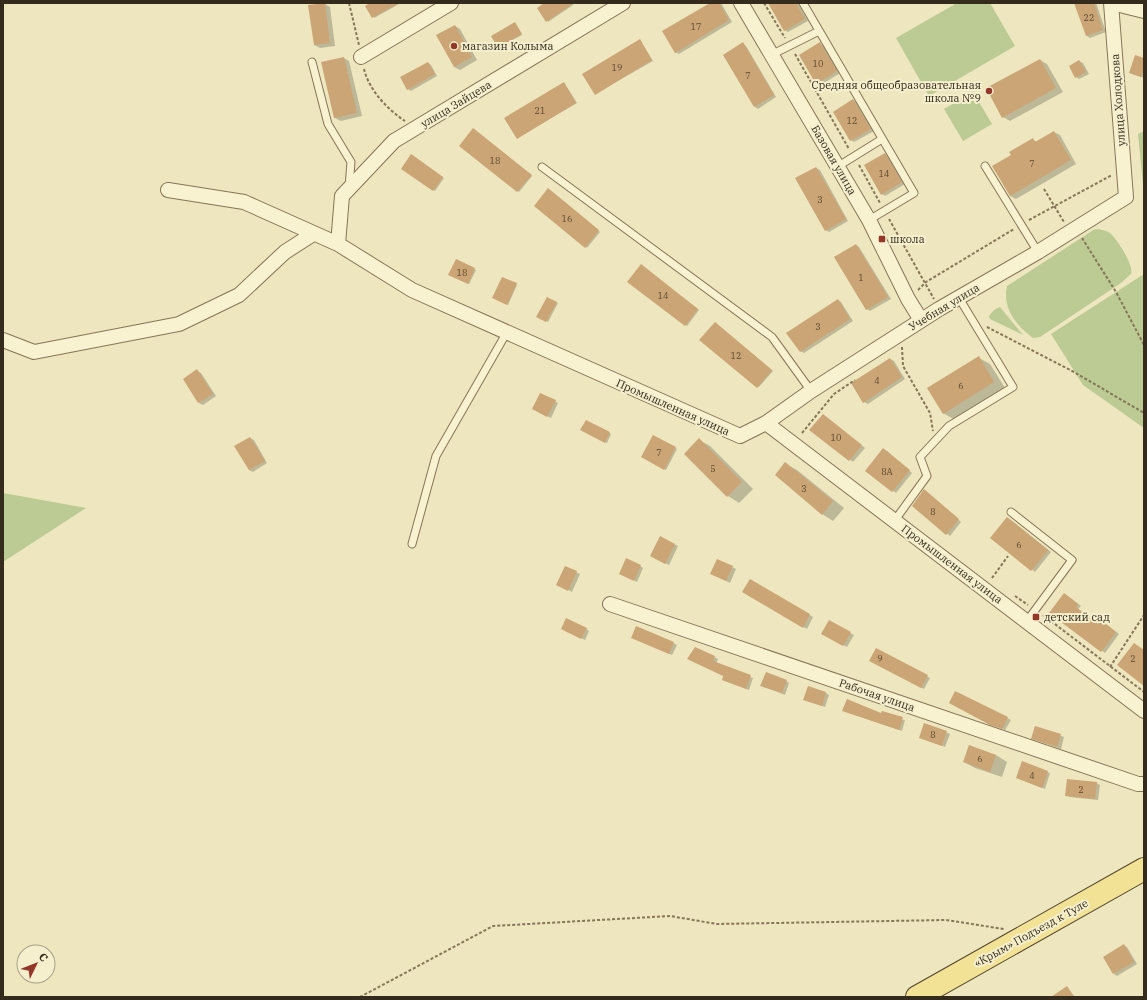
<svg xmlns="http://www.w3.org/2000/svg" width="1147" height="1000" font-family="'IBM Plex Serif',serif">
  <style>
    .green { fill: #bcca93 }
    .shadow { fill: #0003 }
    .building { fill: #cba575 }
    .lines { fill: none; stroke-linecap: round; stroke-linejoin: round }
    .service-casing { stroke: #857657; stroke-width: 9 }
    .minor-casing { stroke: #857657; stroke-width: 16 }
    .primary-casing { stroke: #52432c; stroke-width: 24 }
    .path { stroke: #857657; stroke-width: 2; stroke-dasharray: 3 2; stroke-linecap: butt }
    .service { stroke: #f8f2d1; stroke-width: 7 }
    .minor { stroke: #f8f2d1; stroke-width: 14 }
    .primary { stroke: #f1e296; stroke-width: 22 }
    .poi-dot { fill: #933728; stroke: #f5efce; stroke-width: 1.5 }
    .labels { text-anchor: middle; dominant-baseline: central; stroke-width: 4; stroke-linejoin: round; paint-order: stroke }
    .number-label { font-size: 9px; fill: #5a4a32 }
    .poi-label { font-size: 11px; fill: #352b1c; stroke: #f5efce; text-anchor: start }
    .street-label { font-size: 11px; fill: #352b1c; stroke: #f5efce }
  </style>
  <rect width="100%" height="100%" fill="#ede6be"/>
  <!-- green -->
  <path class="green" d="M957,3H990L1015,46L929,96L896,38Z
    M973,92L992,124L963,141L944,109Z
    M1144,131V195L1138,134Z
    M1095,229C1100,229 1105,230 1110,233C1117,239 1134,265 1131,274L1121,283L1040,337L1033,338C1016,326 1002,307 1007,286Z
    M1144,274V428L1083,385L1051,334Z
    M1000,307L1023,335L990,319L989,316L994,310Z
    M3,493L86,508L3,562Z"/>
  <!-- shadow -->
  <path class="shadow" d="M372,3H401L374,18Z
    M546,3H572L573,5L548,22Z
    M712,3H721L732,22L679,54L675,52Z
    M769,3H798L808,21L788,32L784,30Z
    M1075,3H1096L1106,32L1090,38L1087,36Z
    M325,4L330,7L335,46L320,48L314,45Z
    M516,24L522,35L499,47Z
    M455,26L460,29L477,60L460,70L454,67Z
    M640,41L653,61L595,94Z
    M743,44L746,46L776,97L758,109L755,107Z
    M820,44L824,46L840,73L821,85L817,83Z
    M344,58L349,61L362,116L341,121L335,118Z
    M1144,59V78L1133,74Z
    M1040,60L1047,64L1063,92L1010,121L1003,117Z
    M1079,61L1083,63L1089,74L1079,79L1076,77Z
    M428,63L431,65L437,76L411,91L408,89Z
    M565,84L577,103L517,138Z
    M853,100L857,102L874,131L854,142L851,140Z
    M475,130L532,176L519,192L460,146Z
    M1054,132L1060,135L1076,164L1016,199L1010,196L1012,155L1033,140L1037,142Z
    M885,154L888,156L905,184L885,196L882,194Z
    M412,155L444,178L435,191L402,168Z
    M816,168L820,170L848,221L829,232L825,230Z
    M549,190L600,232L587,248L586,247Z
    M856,245L859,247L891,299L870,311L867,309Z
    M456,261L476,270L469,284L450,275Z
    M641,266L699,310L687,326L629,282Z
    M503,278L517,285L508,305L494,298Z
    M547,298L558,303L548,322L538,316Z
    M838,300L841,302L853,321L804,353L800,351Z
    M716,324L773,371L759,387H757Z
    M979,358L990,364L1005,388L955,420L943,413Z
    M890,359L894,361L905,379L868,404L864,402Z
    M197,371L201,373L216,396L203,405L199,403L184,379Z
    M541,394L558,403L551,418L533,409Z
    M826,417L865,448L853,462L811,430Z
    M586,421L611,434L607,443L582,430Z
    M653,436L677,449L666,470L642,457Z
    M250,438L254,440L267,463L253,472L249,470Z
    M699,440L710,446L753,489L739,503L728,496Z
    M887,451L912,473L896,493L866,471Z
    M785,464L797,470L844,508L833,521L822,514Z
    M927,492L961,522L950,536L913,505Z
    M1011,520L1051,552L1035,572L992,538Z
    M660,537L678,546L669,565L654,558Z
    M717,560L736,569L730,583L714,575Z
    M640,566L643,568L637,582L624,575Z
    M566,567L580,574L572,592L561,586Z
    M750,581L813,617L807,629L744,592Z
    M1068,596L1081,606L1078,609L1098,625L1102,621L1119,634L1105,653L1050,613Z
    M829,622L854,635L847,647L823,634Z
    M586,629L589,631L585,640L565,631Z
    M636,639L673,643L677,645L672,655Z
    M696,648L718,659L716,664L753,678L749,690L723,680L724,676Z
    M877,650L930,678L924,689L871,660Z
    M786,681L789,683L785,695L765,687Z
    M956,692L1011,720L1005,730L954,704Z
    M826,693L829,695L825,707L804,700Z
    M844,711L881,715L905,720L902,731Z
    M925,724L950,734L945,747L923,739Z
    M1036,727L1064,737L1061,749L1036,740Z
    M969,746L996,755L1007,762L1002,777L975,768L964,762Z
    M1047,772L1050,773L1045,789L1017,778Z
    M1096,783L1100,785L1098,800L1070,797L1066,795Z
    M1124,946L1127,947L1137,964L1117,976L1114,974Z
    M1067,987L1075,997H1052Z"/>
  <!-- building -->
  <path class="building" d="M325,3L330,43L314,45L308,5Z
    M370,3H399L372,18L365,6Z
    M544,3H574L546,22L537,8Z
    M710,3H719L729,20L675,53L662,31Z
    M768,3H796L805,19L784,31Z
    M1074,3H1094L1103,30L1086,36Z
    M515,22L522,34L498,48L491,36Z
    M455,25L472,57L454,67L436,35Z
    M640,39L652,60L595,95L582,74Z
    M743,42L774,95L754,107L723,55Z
    M820,42L837,71L816,84L799,55Z
    M1135,55L1144,58V68L1141,77L1129,73Z
    M344,57L357,113L334,118L321,62Z
    M1040,59L1056,88L1002,118L986,88Z
    M1079,60L1086,72L1075,78L1069,66Z
    M428,62L435,74L407,90L400,77Z
    M564,82L576,103L517,139L504,118Z
    M853,99L871,129L850,141L833,112Z
    M473,128L532,175L517,192L459,146Z
    M1054,131L1071,160L1010,196L992,166L1011,155L1009,152L1033,138L1035,142Z
    M885,153L902,182L881,195L864,165Z
    M411,154L443,177L433,191L401,169Z
    M816,167L846,219L825,231L795,178Z
    M548,188L599,230L585,248L534,206Z
    M856,244L888,297L866,310L834,257Z
    M456,259L475,268L468,284L448,275Z
    M641,264L698,309L685,326L627,282Z
    M502,277L517,283L507,305L492,298Z
    M547,297L557,302L546,322L536,317Z
    M838,299L850,319L800,352L786,333Z
    M715,322L772,370L757,388L699,340Z
    M979,356L994,382L943,414L927,388Z
    M890,358L902,377L863,403L851,383Z
    M197,369L213,394L198,403L183,379Z
    M540,393L556,400L547,417L532,409Z
    M823,414L862,445L849,461L809,430Z
    M586,420L610,432L605,443L580,430Z
    M653,435L676,447L664,470L641,457Z
    M250,437L265,461L249,470L234,446Z
    M699,438L742,482L727,497L684,454Z
    M883,448L910,470L892,492L865,471Z
    M785,462L833,501L822,515L775,475Z
    M924,489L959,519L946,535L912,506Z
    M1007,517L1048,550L1031,571L990,538Z
    M660,536L675,544L665,564L650,556Z
    M626,558L641,565L634,581L619,574Z
    M717,559L733,566L726,581L710,574Z
    M565,566L577,571L568,591L556,585Z
    M750,579L810,614L803,628L742,592Z
    M1064,593L1078,604L1076,607L1098,624L1101,620L1116,632L1101,652L1049,613Z
    M566,618L587,628L581,639L561,629Z
    M829,620L851,632L843,646L821,634Z
    M636,626L674,642L669,654L631,638Z
    M1134,643L1144,650V686L1117,665Z
    M695,647L715,656L713,661L751,675L746,689L722,680L723,676L687,659Z
    M876,648L928,675L921,688L869,661Z
    M766,672L787,680L782,693L760,686Z
    M808,686L826,692L822,706L803,700Z
    M955,691L1008,717L1002,729L990,725L949,703Z
    M847,699L881,713L882,711L903,717L899,730L842,711Z
    M924,723L947,731L942,746L919,738Z
    M1035,726L1061,734L1057,747L1031,739Z
    M969,745L996,755L990,772L963,762Z
    M1022,761L1048,771L1042,788L1016,778Z
    M1067,779L1097,782L1095,799L1065,796Z
    M1124,944L1134,962L1113,974L1103,957Z
    M1067,986L1074,997H1051Z"/>
  <g class="lines">
    <defs>
      <path id="service" d="M803,3L914,193L869,220
        M773,54L819,31
        M312,62L328,124L351,162L349,187
        M985,166L1038,252
        M542,167L772,337L811,391
        M837,167L882,139
        M1011,512L1072,560L1027,621
        M895,520L927,476L920,457L949,426L1013,387L959,298
        M412,544L436,456L507,332"/>
      <path id="minor" d="M741,3L869,220L908,299L921,320
        M1112,3L1144,11
        M361,57L451,3
        M168,190L244,202L338,244L412,290L740,436L766,423L811,391L939,309L1038,252L1126,197L1111,3
        M338,244L342,196L394,141L623,3
        M3,340L34,352L179,324L239,295L285,252L313,234
        M766,423L1144,711
        M610,604L1138,784H1144"/>
      <path id="primary" d="M917,997L1144,869"/>
    </defs>
    <!-- service casing -->
    <use href="#service" class="service-casing"/>
    <!-- minor casing -->
    <use href="#minor" class="minor-casing"/>
    <!-- primary casing -->
    <use href="#primary" class="primary-casing"/>
    <!-- path -->
    <path class="path" d="M349,3L359,45
      M764,3L785,38
      M795,54L849,149
      M364,69C369,90 387,109 405,121
      M859,165L880,203
      M1044,189L1064,222
      M889,219L934,299
      M1029,220L1112,175
      M1082,238L1116,292L1144,345
      M918,290L926,282L1014,229
      M987,327L1074,372L1144,413
      M902,347L903,366L930,413L933,431
      M802,433L834,394L855,380
      M992,578L1008,556
      M1015,596L1028,605
      M1043,615L1144,692
      M1110,667L1144,615
      M360,997L493,926L670,916L717,924L946,920L1004,929"/>
    <!-- service -->
    <use href="#service" class="service"/>
    <!-- minor -->
    <use href="#minor" class="minor"/>
    <!-- primary -->
    <use href="#primary" class="primary"/>
  </g>
  <!-- markers -->
  <g class="poi-dot">
    <circle cx="454" cy="46" r="4"/>
    <circle cx="989" cy="91" r="4"/>
    <rect x="878" y="235" width="8" height="8" rx="2"/>
    <rect x="1032" y="613" width="8" height="8" rx="2"/>
  </g>
  <g class="labels">
    <!-- number labels -->
    <g class="number-label">
      <text x="1089" y="17">22</text>
      <text x="696" y="26">17</text>
      <text x="818" y="63">10</text>
      <text x="617" y="67">19</text>
      <text x="748" y="75">7</text>
      <text x="540" y="110">21</text>
      <text x="852" y="120">12</text>
      <text x="495" y="160">18</text>
      <text x="1032" y="163">7</text>
      <text x="884" y="173">14</text>
      <text x="820" y="199">3</text>
      <text x="567" y="218">16</text>
      <text x="462" y="272">18</text>
      <text x="861" y="277">1</text>
      <text x="663" y="295">14</text>
      <text x="818" y="326">3</text>
      <text x="736" y="355">12</text>
      <text x="877" y="380">4</text>
      <text x="961" y="385">6</text>
      <text x="836" y="437">10</text>
      <text x="659" y="452">7</text>
      <text x="713" y="468">5</text>
      <text x="887" y="471">8А</text>
      <text x="804" y="488">3</text>
      <text x="933" y="511">8</text>
      <text x="1019" y="544">6</text>
      <text x="880" y="658">9</text>
      <text x="1133" y="658">2</text>
      <text x="933" y="734">8</text>
      <text x="980" y="758">6</text>
      <text x="1032" y="775">4</text>
      <text x="1081" y="789">2</text>
    </g>
    <!-- poi labels -->
    <g class="poi-label">
      <text x="462" y="46">магазин Колыма</text>
      <text x="981" y="85" text-anchor="end">Средняя общеобразовательная<tspan x="981" dy="13">школа №9</tspan></text>
      <text x="890" y="239">школа</text>
      <text x="1044" y="617">детский сад</text>
    </g>
    <!-- street labels -->
    <g class="street-label">
      <text transform="translate(1118 100) rotate(-94)">улица Холодкова</text>
      <text transform="translate(456 104) rotate(-31)">улица Зайцева</text>
      <text transform="translate(834 160) rotate(60)">Базовая улица</text>
      <text transform="translate(944 307) rotate(-31)">Учебная улица</text>
      <text transform="translate(673 407) rotate(24)">Промышленная улица</text>
      <text transform="translate(952 564) rotate(37)">Промышленная улица</text>
      <text transform="translate(877 695) rotate(19)">Рабочая улица</text>
      <text transform="translate(1031 933) rotate(-29)">«Крым» Подъезд к Туле</text>
    </g>
  </g>
  <!-- border -->
  <rect width="1147" height="1000" fill="none" stroke="#352b1c" stroke-width="8"/>
  <!-- north arrow -->
  <g transform="translate(36 964) rotate(47)"><circle r="19" fill="#f5efce" stroke="#a8a187"/>
  <path d="M0-3L7 15L0 10L-7 15Z" fill="#933728"/>
  <text y="-6" font-size="11" font-weight="bold" text-anchor="middle" fill="#352b1c">С</text>
  </g>
</svg>
